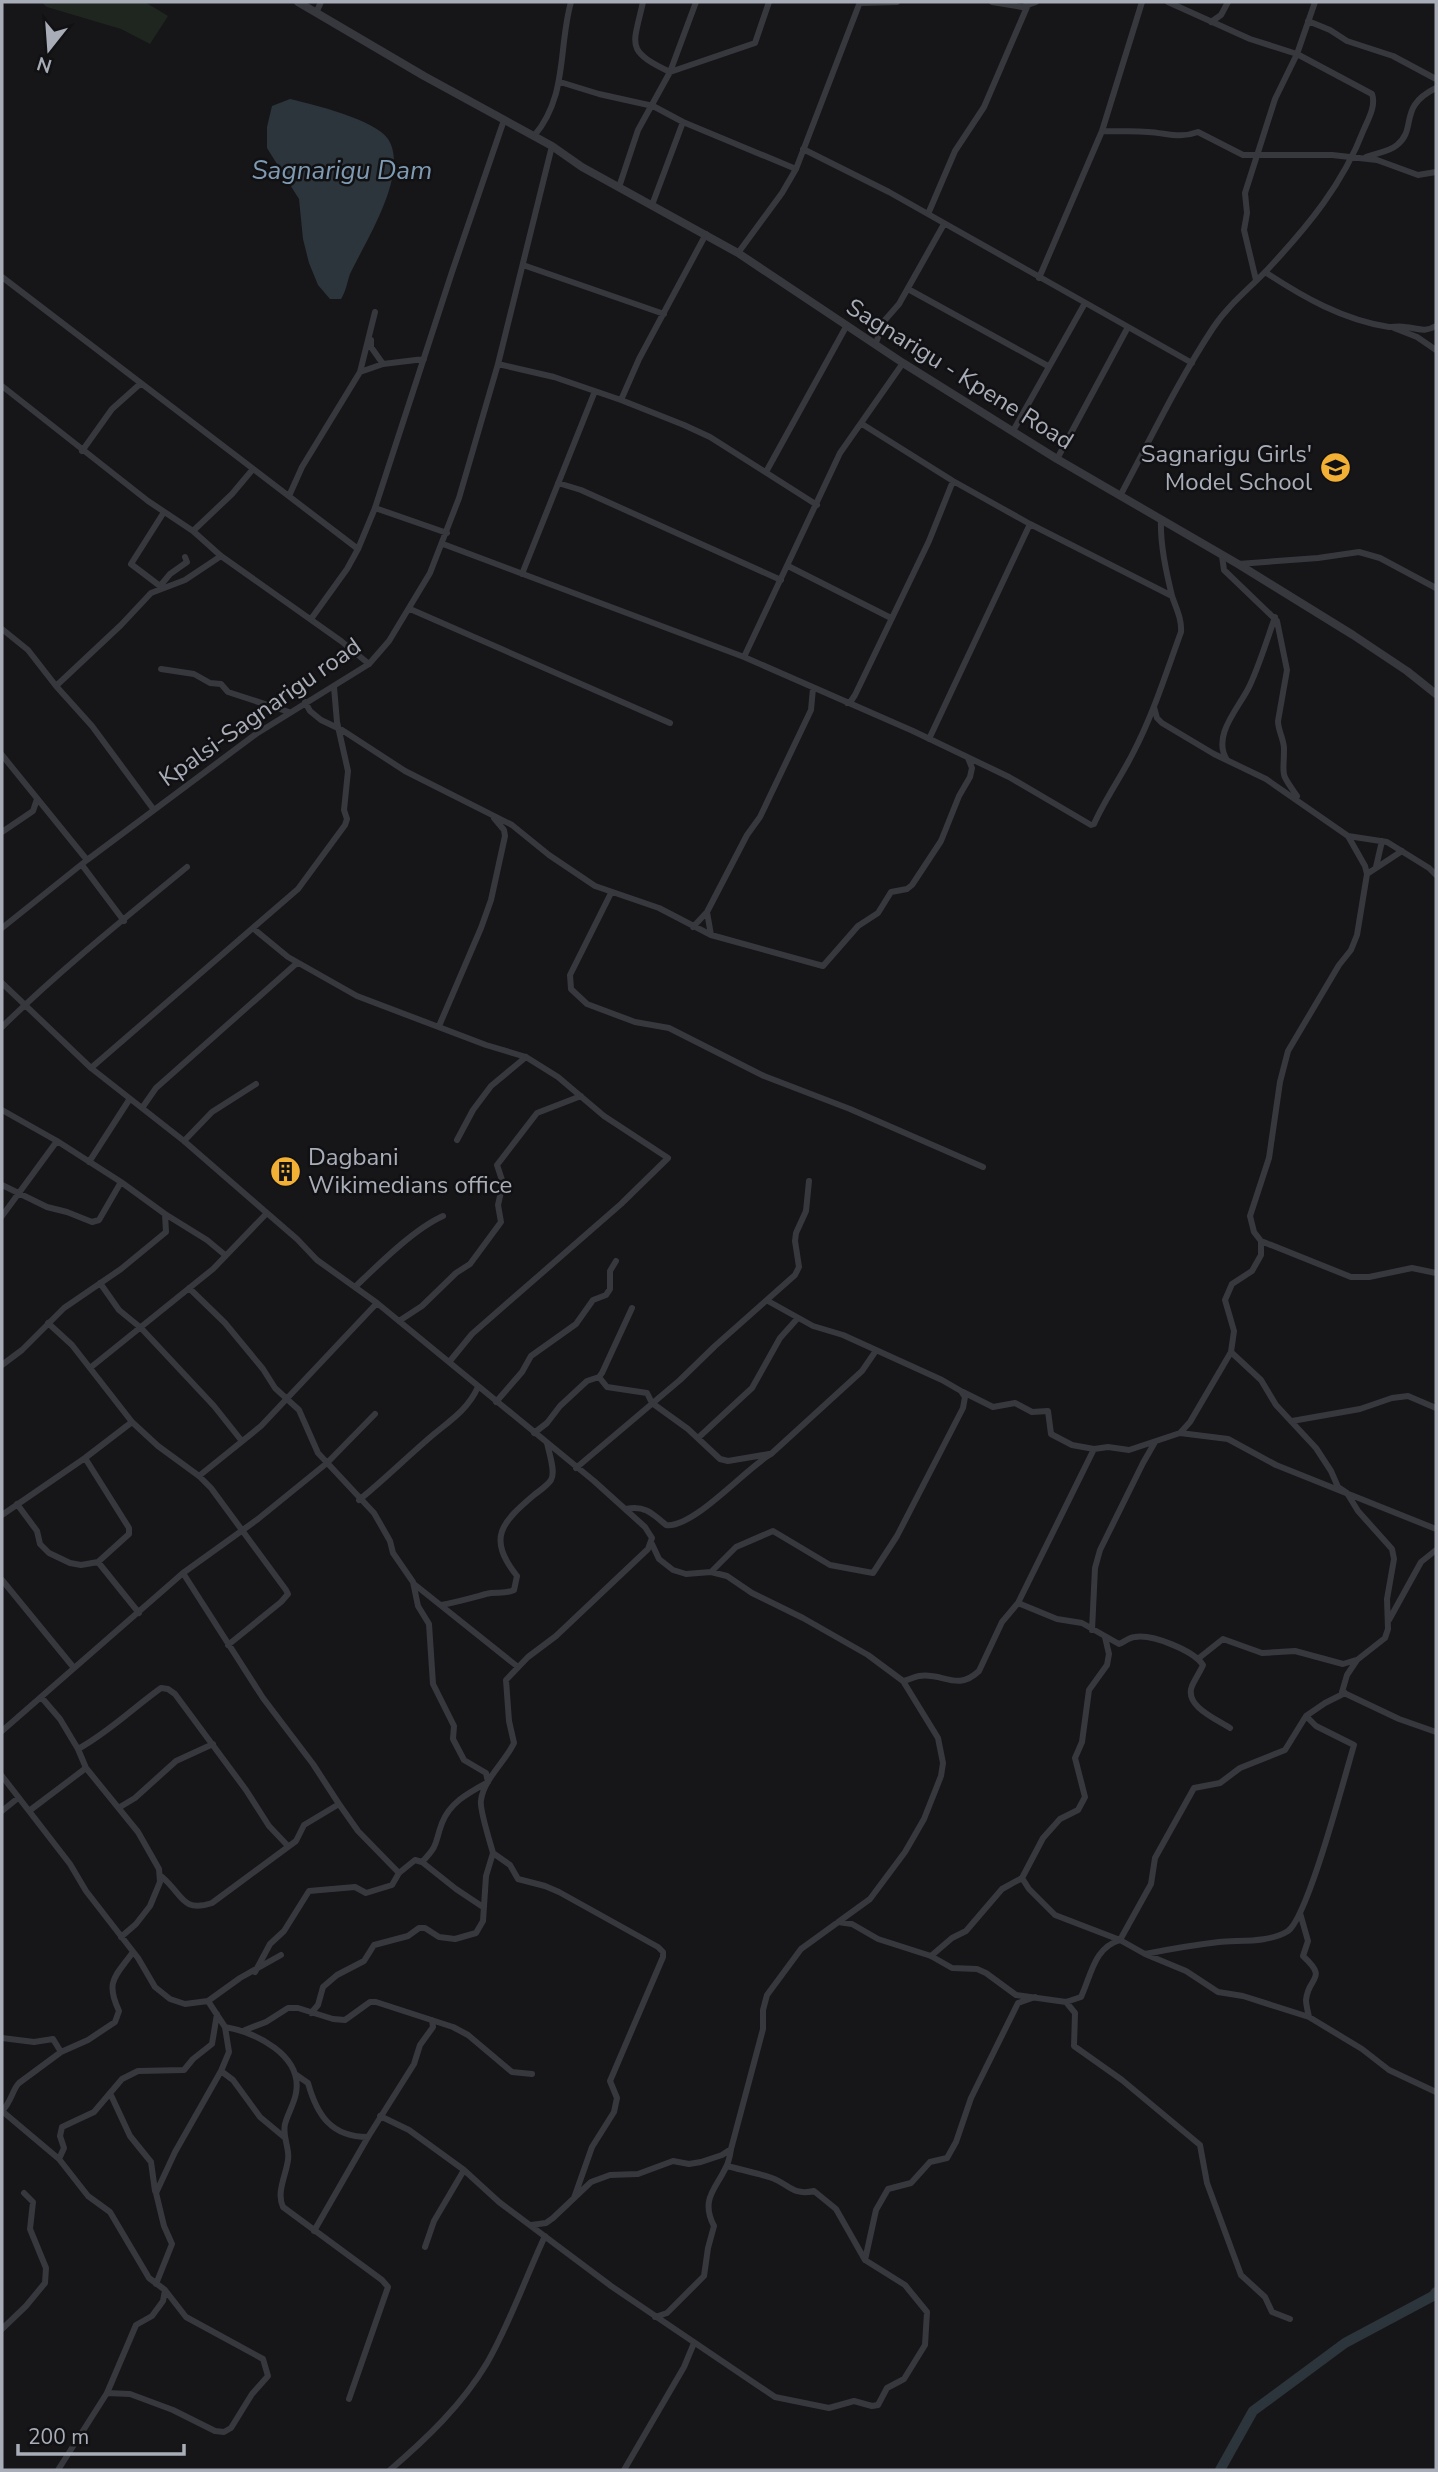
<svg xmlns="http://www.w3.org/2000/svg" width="1438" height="2472" font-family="'Nunito Sans',sans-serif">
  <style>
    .green { fill: #1e261f }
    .water { fill: #2c353c }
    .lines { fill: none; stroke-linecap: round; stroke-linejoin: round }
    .river { stroke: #2c353c; stroke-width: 10 }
    .minor { stroke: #37383d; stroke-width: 6 }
    .tertiary { stroke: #37383d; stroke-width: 8 }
    .labels { text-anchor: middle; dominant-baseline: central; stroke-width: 5; stroke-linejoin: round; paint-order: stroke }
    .street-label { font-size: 24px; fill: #a8adb8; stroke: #111113 }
    .poi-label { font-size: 24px; fill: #a8adb8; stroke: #111113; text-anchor: end }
    .water-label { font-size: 26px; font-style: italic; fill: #7f9bb3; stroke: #111113 }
  </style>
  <rect width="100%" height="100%" fill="#161618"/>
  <!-- green -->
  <path class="green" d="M41,2H145L168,16L150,44L121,29L47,7Z"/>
  <!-- water -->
  <path class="water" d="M290,99C312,104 376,120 388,139C410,173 365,242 350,274C347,283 346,291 341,299H330L318,285L309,263L303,239L299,199L267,148V127L272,106Z"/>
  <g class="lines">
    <!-- river -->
    <path class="river" d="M1220,2470L1253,2411L1345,2343L1433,2296L1436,2292"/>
    <!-- minor -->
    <path class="minor" d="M643,2C633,47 625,50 670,72L755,43L769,2
      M992,2L1022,7L1036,2
      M1168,2L1250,39L1297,54L1275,99L1245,193L1247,213L1244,230L1256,280
      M860,3L897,2
      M316,13L321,2
      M1308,21L1330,30L1347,41L1393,56L1436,79
      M1211,22L1221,15L1228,2
      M560,82L599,94L653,106L683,122L796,169
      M1102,131C1117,131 1132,131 1148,132C1167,133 1179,139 1198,132L1243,155H1332L1377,160L1418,175L1436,172
      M534,136C568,96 558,48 571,2
      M803,149L889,192L1192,363
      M1366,157C1376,153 1389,152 1397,145C1418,128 1397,107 1436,88
      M619,187L638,130L670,72L696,2
      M652,205L683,122
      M928,214L955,151L984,107L1027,7
      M738,253L782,193L796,169L860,2
      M523,265L664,314
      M1265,272C1303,297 1343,320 1389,327C1394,327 1400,326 1405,327C1418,328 1424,333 1436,326
      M2,277L358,549
      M1039,278L1102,131L1142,2
      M908,289L1048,366
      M1394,328L1417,337L1436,350
      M371,340V347L383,364L424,359
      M875,345L885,320L899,304L944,224
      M498,364L554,377L621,400L684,425L710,437L817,505
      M360,372L383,364
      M2,386L148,501L193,531L221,556L341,641L369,664
      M621,400L639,359L706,234
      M862,424L953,481L1030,524L1172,596
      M1013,431L1085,303
      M82,451L112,409L140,384
      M1057,459L1128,327
      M766,472L847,325
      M558,483L581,490L781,580
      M289,496L302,467L360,372L375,312
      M1120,496C1150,440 1178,381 1213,328C1228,305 1249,289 1268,269C1308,226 1343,184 1364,129C1369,118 1376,105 1372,94L1297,54L1315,2
      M375,508L447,533
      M164,512L131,564L160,586L170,574L187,562L185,557
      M193,531L232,494L253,469
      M443,544L744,657L913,731L1009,777L1091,825L1094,824C1105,799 1121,777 1133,753C1153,715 1166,673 1181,632C1182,619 1176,608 1172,596C1166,571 1160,544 1161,519
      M1222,556L1224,570L1277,621L1287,670L1278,721C1278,731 1284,739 1284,749C1284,777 1279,771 1297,796
      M1238,564L1318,558L1359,552L1380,558L1436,588
      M788,566L891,618
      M522,574L595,391
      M410,609L670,723
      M311,619L347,569L358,549L375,508L452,272L504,120
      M2,629L28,650L56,686L92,726L154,810
      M744,657L840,453L903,363
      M161,669L194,674L210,683L221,684L228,692L289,712
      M56,686L121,625L151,593L185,580L221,556
      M305,702L310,711L321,720L342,730L405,771L512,825L549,855L595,886L659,908L711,935L823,966L858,926L878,913L891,892L907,889L912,885L941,841L959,796L970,777L972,768L968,758
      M847,703L851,701L855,695L929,541L953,481
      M1154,707L1157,718L1162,723L1214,754L1266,779L1348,836L1387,842L1429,868L1436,875
      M929,739L1030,524
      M2,755L87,860
      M1227,760C1211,735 1240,707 1250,685C1260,663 1267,640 1275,617
      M2,832L33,811L37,799
      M1348,836L1365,866L1367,874L1357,935L1351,950L1339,965L1288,1051L1280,1082L1269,1158L1250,1216L1254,1232L1261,1241V1255L1252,1271L1232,1284L1225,1300L1234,1331L1231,1352L1261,1380L1276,1405L1316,1448L1331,1471L1338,1487L1347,1493L1358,1511L1392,1549L1394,1559L1387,1599L1388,1629L1385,1638L1357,1660L1347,1675L1342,1692L1399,1719L1436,1732
      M82,865L124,921
      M1376,867L1382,841
      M1367,874L1402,851
      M611,893L570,975L571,989L587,1004L635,1022L669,1028L764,1076L850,1109L983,1167
      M707,912L711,935
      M693,927L707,912L747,835L760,817L811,710L813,688
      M2,928L87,860L256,734L369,664L389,641L430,573L459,498L498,364L552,146
      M254,929L288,957L357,996L486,1045L526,1057L558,1077L604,1116L668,1158L621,1204L472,1334L450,1361
      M2,983L91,1068L184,1141L297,1239L317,1260L377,1303L594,1481L645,1527L652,1538L648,1549L556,1636L528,1657L506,1680L509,1721L514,1743C505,1762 484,1779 481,1800C479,1808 490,1842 493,1853L510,1865L518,1879L545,1886L559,1892L658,1947L663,1952V1957L610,2081L617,2098L614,2112L592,2147L574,2198
      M439,1026L481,928L491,900L505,836L504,830L494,818
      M2,1027C60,970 124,919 187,867
      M91,1068L298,889L345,825L347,819L344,810L348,771L337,722L334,687
      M142,1108L156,1088L297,963
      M2,1110L57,1141L121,1182L165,1214L207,1240L225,1255
      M457,1140L473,1110L491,1086L526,1057
      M184,1141L212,1112L256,1084
      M89,1162L129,1100
      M2,1185L47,1207L67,1212L92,1222L99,1220L121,1182
      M2,1216L57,1141
      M1261,1241L1351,1277H1369L1412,1268L1436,1273
      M100,1283L119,1310L141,1328L214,1406L241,1440
      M355,1287C379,1264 414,1229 443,1216
      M189,1288L225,1323L263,1369L275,1388L299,1410L318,1453L374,1513L390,1541L393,1553L413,1582L418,1606L429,1624L433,1684L454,1726L453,1739L464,1760L486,1773L488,1782C470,1792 450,1802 442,1823C434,1844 440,1843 422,1862
      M399,1321L422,1306L456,1273L470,1264L501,1222L498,1205L503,1183L497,1165L537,1113L581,1096
      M48,1323L72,1345L132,1422L158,1446L199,1476L211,1488L286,1590L288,1594L281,1602L228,1645
      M2,1365L22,1350L64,1308L121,1269L166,1232L165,1214
      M90,1368L213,1269L266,1214
      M599,1377L607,1387L647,1393L652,1403L688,1429L720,1459L728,1461L769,1454
      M963,1392L993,1407L1015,1403L1032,1412L1048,1411L1051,1434L1072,1445L1094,1449
      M496,1402L522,1372L531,1356L576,1324L593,1300L606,1295L610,1289V1271L616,1261
      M1292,1421L1360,1409L1392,1398L1408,1396L1436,1408
      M534,1433L547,1423L560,1406L587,1381L599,1377L602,1373L632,1308
      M1180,1433L1228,1439L1276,1465L1436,1529
      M698,1438L752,1388L780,1338L797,1319
      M576,1468L680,1380L715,1346L795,1275L799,1267L795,1241L796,1233L806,1211L809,1181
      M199,1476L261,1426L377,1303
      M359,1500C385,1479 409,1455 434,1434C451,1420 468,1409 478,1387
      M17,1504L37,1531L40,1544L49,1553L70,1563L81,1565L98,1562L129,1534V1528L85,1458
      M626,1509C644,1505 652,1513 666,1525C693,1529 746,1468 771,1454L862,1371L875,1352
      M2,1515L85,1458L132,1422
      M98,1562L139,1613
      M711,1572L736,1547L773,1531L830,1565L873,1573L897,1536L963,1408L965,1397L961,1391L942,1380L843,1335L813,1326L768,1301
      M183,1573L263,1698L313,1764L339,1804L358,1831L399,1873L415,1860L422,1862L456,1889L483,1907
      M2,1580L74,1668
      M414,1584L518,1667
      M1018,1603L1057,1619L1082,1623L1119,1644C1124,1642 1130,1637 1135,1637C1153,1634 1194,1651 1203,1665C1200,1672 1195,1679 1192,1686C1184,1706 1216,1719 1230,1728
      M441,1605C457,1602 471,1598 486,1594C496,1591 504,1595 514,1590L517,1576C487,1538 501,1523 534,1495C539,1491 547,1486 551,1480C556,1472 549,1453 547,1443
      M1389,1620L1421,1562L1436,1550
      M1092,1630L1095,1568L1100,1550L1143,1463L1155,1442
      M1199,1658L1223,1639L1262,1653L1295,1651L1343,1664L1356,1660
      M903,1681C909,1680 913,1677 919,1676C943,1672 957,1692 979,1671L1002,1622L1018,1603L1094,1449L1108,1447L1129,1450L1180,1433L1190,1422L1231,1352
      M42,1698L60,1719L78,1749L86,1768L138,1832L159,1869L160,1882L150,1906L136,1924L121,1937
      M2,1731L183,1573L258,1519L327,1463L375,1414
      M78,1749C109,1732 133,1708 161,1688L168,1689L175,1694L246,1790L269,1826L288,1846
      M2,1776L70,1864L86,1891L138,1958L155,1987L170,1999L185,2004L208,2001L225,2027L229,2052L221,2071L175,2152L156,2193L164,2226L172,2244L156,2284
      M120,1807L135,1798L176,1761L213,1744
      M2,1811L18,1798
      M29,1811L86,1768
      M161,1876C183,1894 181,1913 212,1903L296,1841L304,1825L339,1804
      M1022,1878L1029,1889L1055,1915L1120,1940L1151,1884L1155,1858L1194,1788L1220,1783L1240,1768L1285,1750L1306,1716L1325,1703L1345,1693
      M1300,1913L1308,1941L1303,1956C1329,1980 1308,1976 1306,2000C1306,2005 1308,2012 1309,2017
      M838,1922L852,1924L878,1939L931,1956L952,1968L977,1969L986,1973L1016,1995L1066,2002L1081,1997C1092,1973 1094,1948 1120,1940L1145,1954L1186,1971L1218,1992L1243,1996L1309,2017L1362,2049L1389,2070L1436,2092
      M1145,1954C1170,1949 1194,1945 1219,1942C1240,1940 1269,1943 1288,1931C1308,1917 1345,1775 1354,1745L1316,1726L1306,1716
      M931,1956L952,1938L966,1931L1002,1889L1022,1878L1043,1838L1060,1819L1078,1810L1085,1797L1075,1758L1082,1742L1089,1690L1107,1665L1109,1654L1105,1637
      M255,1972L270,1944L284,1931L309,1891L355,1887L366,1893L392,1885L399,1873
      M208,2001L240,1978L281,1955
      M1066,2002L1075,2013L1074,2046L1122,2080L1200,2145L1207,2183L1241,2275L1265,2297L1272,2312L1290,2319
      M311,2013L318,2005L323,1987L337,1975L364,1961L374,1945L408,1936L419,1928H425L439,1937L455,1939L476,1933L483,1921L486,1876L493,1853
      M225,2027C255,2032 303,2055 296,2093C294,2104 288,2113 285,2124C282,2137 290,2148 288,2160C286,2175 276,2193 283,2207L382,2280L388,2287L349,2399
      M245,2030L266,2022L288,2008H298L333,2019L345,2020L370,2002H376L453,2027L468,2035L512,2072L532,2074
      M2,2038L34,2042L53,2039L61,2052
      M221,2071L233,2080L260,2117L284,2137
      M295,2074L308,2083C317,2115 331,2137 368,2137
      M110,2093L130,2136L151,2162L155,2191
      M2,2111L59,2159L88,2196L110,2212L149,2278L165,2290L186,2317L263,2359L268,2376L252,2394L231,2428L224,2432L215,2431L173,2410L130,2394L107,2393
      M2,2111C12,2101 12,2090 19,2083L61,2052L88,2040L115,2022L119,2011C105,1981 115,1977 133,1952
      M380,2116L409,2130L464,2170L499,2202L611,2286L775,2397L829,2408L854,2401L872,2406L878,2405L887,2388L904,2379L925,2345L927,2312L905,2285L865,2260L876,2210L888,2189L911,2183L930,2162L947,2158L956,2142L971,2098L1018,2003L1035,1997
      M59,2159L64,2148L60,2136L62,2127L94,2112L122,2079L138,2071L184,2070L193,2059L212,2044L217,2014
      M727,2166C742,2170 757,2173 772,2178C789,2184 792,2196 814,2191L836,2209L865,2260
      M531,2225L546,2223L553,2218L591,2182L610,2175L638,2174L673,2161L689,2164L701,2162L722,2155L731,2149L763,2029V2010L767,1995L801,1949L870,1899L905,1852L924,1819L941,1776L943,1763L938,1738L903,1681L868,1655L803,1618L752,1593L727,1576L711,1572L686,1574L673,1570L659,1559L652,1544
      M314,2231L368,2137L414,2064L420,2045L433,2027L432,2020
      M425,2247L434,2221L464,2170
      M655,2317L667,2313L704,2276L708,2248L714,2226C700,2199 716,2189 726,2167C729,2162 730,2155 731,2149
      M2,2329L26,2306L45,2283L46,2268L30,2229L33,2202L24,2193
      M58,2470L107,2393L136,2325L152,2316L163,2301L165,2290
      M390,2470C426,2439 462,2405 487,2363C510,2323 525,2279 545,2236
      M624,2470L684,2367L694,2343"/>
    <!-- tertiary -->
    <path class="tertiary" d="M298,2L424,76L552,146L582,167L738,253L903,363L1057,459L1238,564L1353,635L1407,671L1436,694"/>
  </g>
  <!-- icons -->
  <defs>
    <symbol id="school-disc" viewBox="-11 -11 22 22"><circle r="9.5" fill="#f2b134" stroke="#111113"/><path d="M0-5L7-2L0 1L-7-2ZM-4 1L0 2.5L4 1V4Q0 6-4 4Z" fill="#111"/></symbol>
    <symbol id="building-disc" viewBox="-11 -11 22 22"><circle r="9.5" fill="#f2b134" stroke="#111113"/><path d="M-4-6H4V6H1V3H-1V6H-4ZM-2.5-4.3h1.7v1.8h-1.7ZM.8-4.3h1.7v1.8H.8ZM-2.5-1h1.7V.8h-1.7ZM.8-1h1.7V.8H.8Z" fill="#111"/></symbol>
  </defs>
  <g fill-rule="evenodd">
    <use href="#school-disc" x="1318" y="450" width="35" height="35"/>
    <use href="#building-disc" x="268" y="1154" width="35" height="35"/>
  </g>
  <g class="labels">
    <!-- street labels -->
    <g class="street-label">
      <text transform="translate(960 374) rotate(32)">Sagnarigu - Kpene Road</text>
      <text transform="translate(260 712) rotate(-35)">Kpalsi-Sagnarigu road</text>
    </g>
    <!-- poi labels -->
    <g class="poi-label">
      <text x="1312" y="454">Sagnarigu Girls'<tspan x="1312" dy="28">Model School</tspan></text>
      <text x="308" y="1157" text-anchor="start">Dagbani<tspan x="308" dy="28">Wikimedians office</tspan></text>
    </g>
    <!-- water labels -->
    <g class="water-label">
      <text x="342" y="170">Sagnarigu Dam</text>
    </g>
  </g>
  <!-- border -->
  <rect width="1438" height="2472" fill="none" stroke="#a8adb8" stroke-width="7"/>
  <!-- north arrow -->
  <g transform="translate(49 49) rotate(197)" stroke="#111113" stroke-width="5" paint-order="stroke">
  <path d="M0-5L12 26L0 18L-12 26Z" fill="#a8adb8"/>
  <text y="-10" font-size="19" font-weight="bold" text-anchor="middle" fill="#a8adb8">N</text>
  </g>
  <!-- scale -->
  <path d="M18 2444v10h166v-10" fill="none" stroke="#a8adb8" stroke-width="3.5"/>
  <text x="28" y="2444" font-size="21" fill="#a8adb8" stroke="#111113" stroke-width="5" paint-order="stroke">200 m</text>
</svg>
